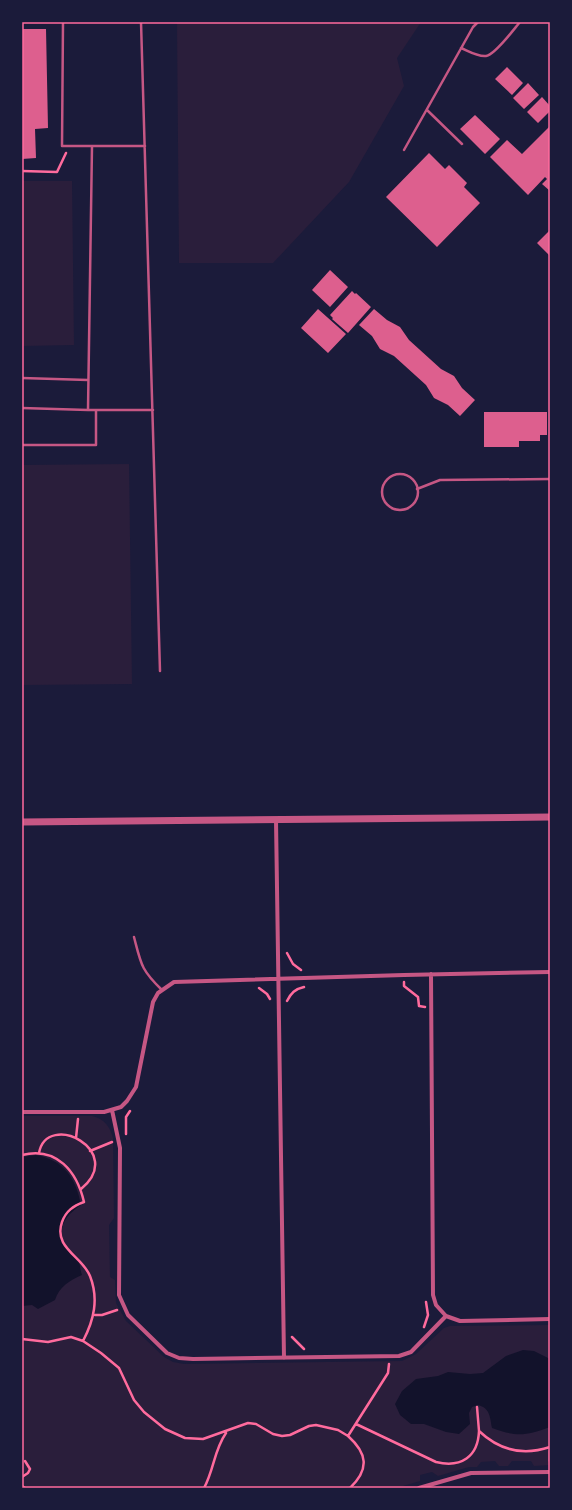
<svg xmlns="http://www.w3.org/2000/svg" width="572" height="1510" font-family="Roboto,sans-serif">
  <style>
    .green { fill: #2a1e3b }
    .water { fill: #12122b }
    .building { fill: #dd5f8e }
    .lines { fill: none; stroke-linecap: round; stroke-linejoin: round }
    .path { stroke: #ff6b9d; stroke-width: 2.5 }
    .service { stroke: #c65784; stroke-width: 2.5 }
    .minor { stroke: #c65784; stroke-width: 4 }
    .tertiary { stroke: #c65784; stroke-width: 7 }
    .neatline { fill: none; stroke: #ff6b9d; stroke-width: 1.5 }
  </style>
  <rect width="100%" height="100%" fill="#1b1b3a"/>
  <!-- green -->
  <path class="green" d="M177,22H421L397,58L404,86L349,182L273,263H179Z
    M22,181H72L74,345L22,346Z
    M129,464L132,684L22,685V465Z
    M22,1116H92C104,1119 110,1126 113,1138L114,1218L109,1225L110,1277L115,1280L116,1303L126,1321L164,1357L173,1362L184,1364L402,1361L416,1354L444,1328L450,1326L550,1325V1465L534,1466L531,1461H512L508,1466H499L495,1461L481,1462L477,1467H469L438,1476L432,1472L420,1475V1481L396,1488H22Z"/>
  <!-- water -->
  <path class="water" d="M36,1155C64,1160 76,1178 81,1205C67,1214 55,1228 66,1246C69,1250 74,1253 77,1257C80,1261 80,1270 82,1275C70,1280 59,1287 55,1300L38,1309L32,1305L22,1306V1157Z
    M523,1350L534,1351L550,1359V1427C525,1436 517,1437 492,1428C490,1417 490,1408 478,1405L472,1407L469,1413L470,1424L459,1434L446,1432L424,1424H411L400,1415L395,1404L402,1391L416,1379L438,1376L448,1372L470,1374L483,1373L506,1356Z"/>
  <!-- building -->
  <path class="building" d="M22,29H46L48,128L35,129L36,158L22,159Z
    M507,67L523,83L512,95L495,79Z
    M528,83L539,95L524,109L513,98Z
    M542,97L550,106V111L538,123L527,112Z
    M475,115L500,139L485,154L460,129Z
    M550,126V191L542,184L547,179L545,177L528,195L490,157L507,140L522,154Z
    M429,153L445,169L449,165L467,183L464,187L480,203L437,247L386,197Z
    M550,230V256L537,243Z
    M330,270L348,287L330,307L312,290Z
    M352,291L355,294L356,293L371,307L348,333L332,319L333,318L330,315Z
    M318,309L346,334L328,353L301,328Z
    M374,309L387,320L400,327L409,340L441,369L454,376L462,388L475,400L460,416L448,405L434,398L426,385L394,356L380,349L372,336L359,325Z
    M484,412H547V435H540V441H519V447H484Z"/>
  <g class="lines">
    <!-- path -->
    <path class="path" d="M22,171L57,172L66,153
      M287,953L293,964L301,970
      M404,982V986L418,997L419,1006L425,1007
      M259,988L267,994L270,999
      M287,1001C291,993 295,989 304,987
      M126,1134V1117L130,1111
      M76,1138L78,1119
      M90,1151L112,1142
      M39,1153C47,1110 127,1151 81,1189
      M22,1155C57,1146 77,1172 84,1202C73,1206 66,1211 62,1222C53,1248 82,1256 90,1276C99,1299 94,1320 83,1341
      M95,1315H102L117,1310
      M424,1327L428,1315L426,1302
      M292,1337L304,1349
      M22,1339L48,1342L71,1337L83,1341L101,1353L119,1368L134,1400L144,1412L165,1429L185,1438L203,1439L248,1423L256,1424L273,1434L282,1436L290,1435L309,1426L316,1425L338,1430L348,1436
      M477,1407L479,1431C499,1450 523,1456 550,1447
      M356,1424L436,1462C461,1468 478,1457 479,1431
      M550,1451V1461
      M22,1477L28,1473L30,1469L25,1461
      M22,1486L25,1488
      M204,1488C214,1470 214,1450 226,1433
      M350,1488C370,1469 367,1453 348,1436L388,1373L389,1364"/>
    <!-- service -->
    <path class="service" d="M63,22L62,146H145
      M141,22L160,671
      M461,48C468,51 478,57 486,56C495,55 514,29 520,22
      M427,110L462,144
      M92,146L88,410H153
      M404,150L473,27L478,22
      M22,378L88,380
      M22,408L88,410
      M22,445H96V410
      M382 492a18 18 0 1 1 36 0a18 18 0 1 1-36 0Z
      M417,489L440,480L550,479
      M134,937C141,964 141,970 162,990"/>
    <!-- minor -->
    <path class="minor" d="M276,820L284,1358
      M431,974L433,1295L436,1305L446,1316
      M112,1110L120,1148L119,1295L128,1315L167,1353L179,1358L193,1359L399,1356L411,1352L446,1316L460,1321L550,1319
      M22,1112H104L121,1107L127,1101L136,1087L153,1002L158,993L174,982L404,975L550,972
      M419,1488L471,1473L550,1472"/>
    <!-- tertiary -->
    <path class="tertiary" d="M22,822L550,817"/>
  </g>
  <!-- border -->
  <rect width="572" height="1510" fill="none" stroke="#1b1b3a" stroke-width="46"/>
  <rect x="23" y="23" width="526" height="1464" class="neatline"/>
</svg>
